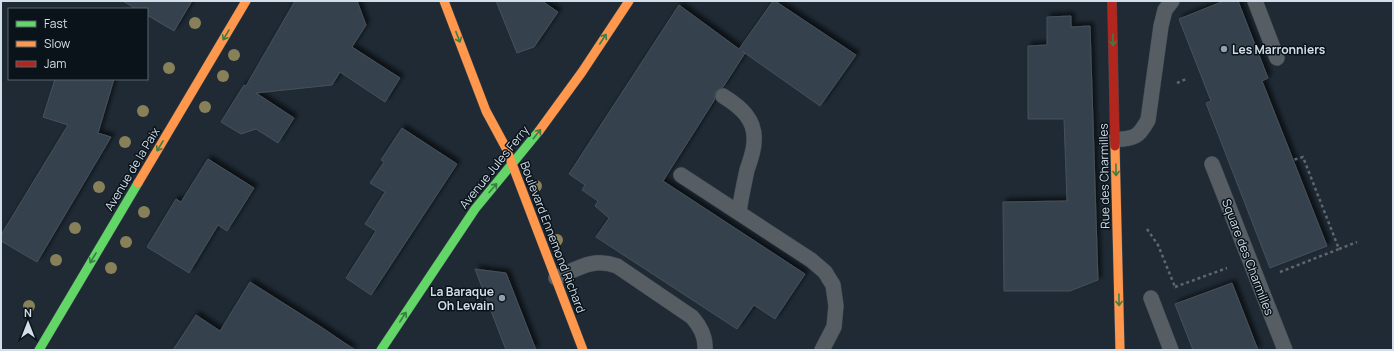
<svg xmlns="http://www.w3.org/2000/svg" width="1394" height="351" font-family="Manrope,sans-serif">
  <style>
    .building { fill: #35434e; stroke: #47505a; filter: url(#shadow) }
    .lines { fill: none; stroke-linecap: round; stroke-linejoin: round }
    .lane-casing { stroke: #3d474f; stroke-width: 16 }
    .fast-casing { stroke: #3d474f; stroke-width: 10 }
    .slow-casing { stroke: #3d474f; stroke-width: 10 }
    .jam-casing { stroke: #3d474f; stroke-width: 10 }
    .path { stroke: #60666d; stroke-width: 2.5; stroke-dasharray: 3 3; stroke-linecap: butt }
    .lane { stroke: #565d63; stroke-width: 15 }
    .fast { stroke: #63d668; stroke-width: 9 }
    .slow { stroke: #ff974d; stroke-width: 9 }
    .jam { stroke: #b3261e; stroke-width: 9 }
    .tree { fill: #878059 }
    .oneway { stroke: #3b7e45 }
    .poi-dot { fill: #939faa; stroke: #0a131a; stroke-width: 1.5 }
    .labels { text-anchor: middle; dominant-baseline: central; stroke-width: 3; stroke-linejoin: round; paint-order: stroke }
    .poi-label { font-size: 12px; font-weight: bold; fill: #d2dee9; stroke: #0a131a; text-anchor: start }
    .street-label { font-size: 12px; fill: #d2dee9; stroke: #0a131a }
  </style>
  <defs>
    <filter id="shadow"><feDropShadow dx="3.5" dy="-3.5" stdDeviation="2" flood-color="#0009"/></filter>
  </defs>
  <rect width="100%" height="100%" fill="#1f2a34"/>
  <!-- building -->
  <path class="building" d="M123,1H192L174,31L147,15V9H136Z
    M295,1H357L366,25L352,47L400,78L385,102L340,72L332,85L256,93L294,118L278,143L256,129L241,134L221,122L244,85L246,86Z
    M496,1H542L558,12L534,47L517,53Z
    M773,1H775L856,55L820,106L742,51L745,53L723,87L716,91L714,95L715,99L663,181L805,274L775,319L754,305L737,329L596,237L609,218L595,206L598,201L582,190L585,185L569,174L679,5L739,49Z
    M1224,1H1238L1268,78L1262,81L1327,246L1270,268L1206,103L1211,101L1179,19Z
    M1071,16V27L1090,26L1098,280L1070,291H1004L1003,202L1067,201L1064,119H1028V46L1047,45V17Z
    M55,79H114L98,133L111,137L37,262L1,241V235L68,125L43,117Z
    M402,128L457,164L371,295L346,278L376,231L365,224L385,192L370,183L384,162L381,160Z
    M208,159L254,188L227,231L218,225L189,273L147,247L176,199L181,202Z
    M475,269L506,273L536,350H506Z
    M250,282L321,327L355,350H173L196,315L220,331Z
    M1232,283L1258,350H1193L1175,304Z"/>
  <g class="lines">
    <defs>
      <path id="lane" d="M1255,1L1277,58
        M723,96C741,107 756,120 754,142C754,151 750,161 747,170C744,184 741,198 739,212
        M1115,140C1135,138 1138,138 1148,120L1161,26L1165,10L1172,1
        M1212,164L1285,350
        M681,175L811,260L825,272L833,285L836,306L834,327L822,350
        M556,278C577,269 593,257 617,266L692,317C700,326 706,337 705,350
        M1151,298L1171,350"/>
      <path id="fast" d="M39,350L138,183
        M381,350L475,209L539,131"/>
      <path id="slow" d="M444,1L486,111L506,148L583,350
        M539,131L582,72L629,1
        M1115,146L1120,350
        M138,183L246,1"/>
      <path id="jam" d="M1112,1L1115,146"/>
    </defs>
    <!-- lane casing -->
    <use href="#lane" class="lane-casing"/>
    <!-- fast casing -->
    <use href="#fast" class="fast-casing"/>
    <!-- slow casing -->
    <use href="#slow" class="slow-casing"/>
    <!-- jam casing -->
    <use href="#jam" class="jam-casing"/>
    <!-- path -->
    <path class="path" d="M1177,83L1186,79
      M1147,229L1158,245L1175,287L1174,288
      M1339,249L1357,242
      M1280,272L1339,249L1303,157L1293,160
      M1175,287L1227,268"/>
    <!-- lane -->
    <use href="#lane" class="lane"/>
    <!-- fast -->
    <use href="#fast" class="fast"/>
    <!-- slow -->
    <use href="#slow" class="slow"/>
    <!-- jam -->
    <use href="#jam" class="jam"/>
  </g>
  <!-- trees -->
  <g class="tree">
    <circle cx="195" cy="23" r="6"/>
    <circle cx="234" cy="55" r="6"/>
    <circle cx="169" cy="68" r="6"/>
    <circle cx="223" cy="76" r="6"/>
    <circle cx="205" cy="107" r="6"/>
    <circle cx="143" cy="111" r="6"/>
    <circle cx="125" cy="142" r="6"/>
    <circle cx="536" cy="186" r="6"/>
    <circle cx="99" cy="187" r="6"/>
    <circle cx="144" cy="212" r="6"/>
    <circle cx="75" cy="228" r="6"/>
    <circle cx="557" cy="240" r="6"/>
    <circle cx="126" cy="242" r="6"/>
    <circle cx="56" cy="260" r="6"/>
    <circle cx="111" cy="268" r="6"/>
    <circle cx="29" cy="306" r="6"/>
  </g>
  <!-- one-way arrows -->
  <defs><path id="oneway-shaft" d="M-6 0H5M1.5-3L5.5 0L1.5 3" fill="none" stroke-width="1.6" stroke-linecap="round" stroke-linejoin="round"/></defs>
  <g class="oneway">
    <use href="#oneway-shaft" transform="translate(226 35) rotate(121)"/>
    <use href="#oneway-shaft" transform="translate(458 37) rotate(69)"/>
    <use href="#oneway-shaft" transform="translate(603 39) rotate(-57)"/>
    <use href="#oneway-shaft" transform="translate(1113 40) rotate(89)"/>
    <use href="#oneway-shaft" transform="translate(537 134) rotate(-52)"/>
    <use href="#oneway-shaft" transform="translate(160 146) rotate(121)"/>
    <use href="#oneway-shaft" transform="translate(1116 170) rotate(89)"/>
    <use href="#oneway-shaft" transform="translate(493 188) rotate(-49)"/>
    <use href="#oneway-shaft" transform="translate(93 258) rotate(121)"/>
    <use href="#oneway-shaft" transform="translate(1119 300) rotate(89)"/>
    <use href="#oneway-shaft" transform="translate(403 317) rotate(-57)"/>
  </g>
  <!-- markers -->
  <g class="poi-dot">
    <circle cx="1224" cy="49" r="4"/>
    <circle cx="502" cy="298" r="4"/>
  </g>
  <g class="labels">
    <!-- poi labels -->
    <g class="poi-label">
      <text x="1232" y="49">Les Marronniers</text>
      <text x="494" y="291" text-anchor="end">La Baraque<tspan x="494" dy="14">Oh Levain</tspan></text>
    </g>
    <!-- street labels -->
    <g class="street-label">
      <text transform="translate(494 167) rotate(-51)">Avenue Jules Ferry</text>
      <text transform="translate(132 169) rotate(-59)">Avenue de la Paix</text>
      <text transform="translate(1104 176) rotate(-91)">Rue des Charmilles</text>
      <text transform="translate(553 237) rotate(69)">Boulevard Ennemond Richard</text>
      <text transform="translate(1248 257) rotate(69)">Square des Charmilles</text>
    </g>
  </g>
  <!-- border -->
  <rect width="1394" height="351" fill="none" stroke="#d2dee9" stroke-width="4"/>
  <!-- legend -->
  <rect x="8" y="8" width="140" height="72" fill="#0a131a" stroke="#5a646d"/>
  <rect x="16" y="21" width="20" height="6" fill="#63d668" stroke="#5a646d"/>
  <text x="44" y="28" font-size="12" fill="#d2dee9">Fast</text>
  <rect x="16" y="41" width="20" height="6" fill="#ff974d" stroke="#5a646d"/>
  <text x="44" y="48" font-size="12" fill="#d2dee9">Slow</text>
  <rect x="16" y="61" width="20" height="6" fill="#b3261e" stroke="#5a646d"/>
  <text x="44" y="68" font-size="12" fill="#d2dee9">Jam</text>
  <!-- north arrow -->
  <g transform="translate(28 323)" stroke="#0a131a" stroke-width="3" paint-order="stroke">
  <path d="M0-3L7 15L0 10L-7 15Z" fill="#d2dee9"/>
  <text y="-6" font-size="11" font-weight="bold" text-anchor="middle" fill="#d2dee9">N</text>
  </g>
</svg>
